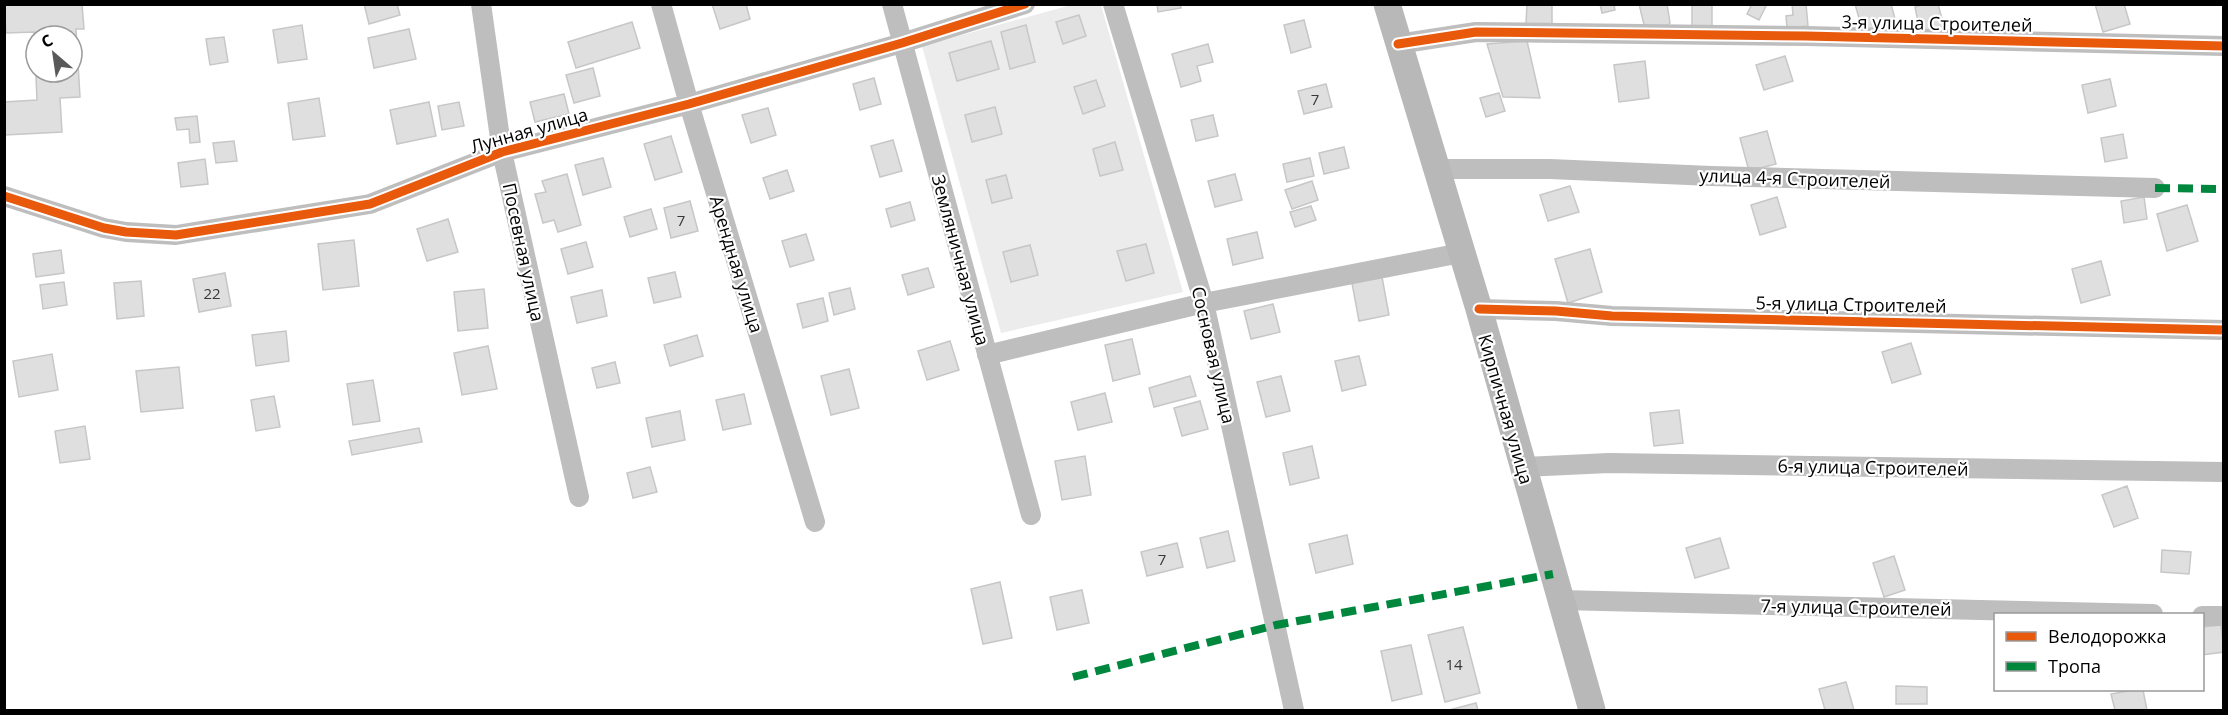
<svg xmlns="http://www.w3.org/2000/svg" width="2228" height="715" font-family="'Open Sans',sans-serif">
  <style>
    .green { fill: #ececec }
    .building { fill: #dfdfdf; stroke: #c7c7c7; stroke-width: 1.5; fill-rule: evenodd }
    .lines { fill: none; stroke-linecap: round; stroke-linejoin: round }
    .street { stroke: #bebebe; stroke-width: 20 }
    .secondary { stroke: #b8b8b8; stroke-width: 27 }
    .quiet { stroke: #00873e; stroke-width: 8; stroke-dasharray: 15 8; stroke-linecap: butt }
    .cycleway-casing { stroke: #fff; stroke-width: 13 }
    .cycleway { stroke: #e8590c; stroke-width: 9 }
    .labels { text-anchor: middle; dominant-baseline: central; stroke-width: 4.5; stroke-linejoin: round; paint-order: stroke }
    .number-label { font-size: 15px; fill: #383838 }
    .street-label { font-size: 18px; fill: #000; stroke: #fff }
  </style>
  <rect width="100%" height="100%" fill="#fff"/>
  <!-- green -->
  <path class="green" d="M1071,5H1101L1183,292L1001,333L922,46Z"/>
  <!-- building -->
  <path class="building" d="M4,4H82L84,29H76L80,97L60,98L62,132L5,135L4,102L37,100L34,32L6,33ZM36,36H72V72H36Z
    M364,4H397L400,15L369,24Z
    M712,4H746L750,19L720,29Z
    M1157,4H1180L1181,8L1158,12Z
    M1527,4H1552V25L1526,24Z
    M1600,4H1620L1614,6L1615,10L1602,13Z
    M1639,4H1667L1670,23L1667,26L1645,29Z
    M1692,4H1712V26H1692Z
    M1752,4H1767L1759,20L1747,14Z
    M1792,4H1806L1808,26L1787,28L1786,16L1793,15Z
    M1855,4H1891L1897,26L1864,36Z
    M1925,4H1938L1944,26L1916,34L1913,23L1918,22L1915,7Z
    M2095,4H2124L2130,24L2103,32Z
    M1079,15L1086,36L1063,44L1056,22Z
    M1304,20L1311,47L1291,53L1284,25Z
    M632,22L640,48L576,68L568,42Z
    M302,25L307,59L278,63L273,30Z
    M1026,25L1035,62L1010,69L1001,32Z
    M409,29L416,59L374,68L368,38Z
    M224,37L228,62L210,65L206,39Z
    M991,41L999,69L957,81L949,53Z
    M1527,41L1540,98L1503,97L1487,44Z
    M1208,44L1213,62L1197,66L1201,81L1181,87L1172,54Z
    M1785,56L1793,81L1764,90L1756,65Z
    M1645,61L1649,98L1619,102L1614,65Z
    M593,68L600,96L574,103L566,75Z
    M874,78L881,104L860,110L853,84Z
    M2110,79L2116,106L2088,113L2082,85Z
    M1096,80L1105,106L1083,114L1074,87Z
    M1326,84L1332,107L1304,114L1298,91Z
    M1499,93L1505,111L1486,117L1480,98Z
    M564,94L569,114L535,122L530,102Z
    M319,98L325,136L293,140L288,103Z
    M429,102L436,136L397,144L390,110Z
    M459,102L464,126L442,130L438,106Z
    M995,107L1002,134L972,142L965,115Z
    M768,108L776,135L751,143L742,115Z
    M1213,115L1218,136L1196,141L1191,120Z
    M197,116L200,142L190,143L189,129L177,130L175,118Z
    M1767,131L1776,164L1749,171L1740,138Z
    M2123,134L2127,158L2105,162L2101,138Z
    M671,136L682,172L655,180L644,144Z
    M893,140L902,171L880,177L871,146Z
    M234,141L237,161L216,163L213,143Z
    M1115,142L1123,170L1100,176L1093,149Z
    M1344,147L1349,168L1324,174L1319,153Z
    M603,158L611,187L583,195L575,165Z
    M1310,158L1314,176L1287,182L1283,164Z
    M205,159L208,184L181,187L178,163Z
    M787,170L794,191L770,199L763,178Z
    M567,174L581,225L558,232L554,220L543,223L535,194L546,192L542,181Z
    M1235,174L1242,200L1215,207L1208,181Z
    M1006,175L1012,198L992,203L986,180Z
    M1312,181L1318,200L1292,209L1285,190Z
    M1570,186L1579,212L1548,221L1540,195Z
    M1777,197L1786,227L1760,235L1751,205Z
    M2144,197L2147,219L2124,223L2121,201Z
    M690,201L698,231L671,238L664,208Z
    M910,202L915,220L891,227L886,209Z
    M2187,205L2198,241L2167,251L2157,214Z
    M1311,206L1316,220L1295,227L1290,212Z
    M651,209L657,229L630,237L624,217Z
    M448,219L458,252L427,261L417,229Z
    M1257,232L1263,258L1233,265L1227,239Z
    M806,234L814,260L790,267L782,241Z
    M354,240L359,286L323,290L318,244Z
    M586,242L593,267L568,274L561,249Z
    M1146,244L1154,273L1126,281L1117,251Z
    M1030,245L1038,275L1011,282L1003,252Z
    M1590,249L1602,292L1568,303L1555,259Z
    M61,250L64,273L36,277L33,254Z
    M2101,261L2110,295L2081,303L2072,269Z
    M928,268L934,287L908,295L902,275Z
    M675,272L681,297L654,303L648,278Z
    M225,273L231,306L199,312L193,279Z
    M1382,277L1389,315L1359,321L1352,283Z
    M141,281L144,316L117,319L114,283Z
    M64,282L67,305L43,309L40,285Z
    M850,288L855,309L834,315L829,293Z
    M484,289L488,328L458,331L454,292Z
    M602,290L607,316L577,323L571,297Z
    M823,298L828,321L803,328L797,304Z
    M1273,304L1280,332L1251,339L1244,311Z
    M286,331L289,361L256,366L252,335Z
    M697,335L703,356L670,366L664,345Z
    M1132,339L1140,374L1113,381L1105,345Z
    M950,341L959,370L927,380L918,351Z
    M1911,343L1921,374L1892,383L1882,352Z
    M488,346L497,389L462,395L454,353Z
    M52,354L58,390L19,397L13,361Z
    M1359,356L1366,385L1342,391L1335,361Z
    M615,362L620,383L597,388L592,368Z
    M179,367L183,408L141,412L136,371Z
    M849,369L859,408L831,415L821,376Z
    M1190,376L1196,396L1154,407L1149,388Z
    M1281,376L1290,411L1266,417L1257,382Z
    M373,380L380,421L353,425L347,384Z
    M1105,393L1112,422L1078,430L1071,402Z
    M744,394L751,424L723,430L716,400Z
    M274,396L280,427L256,431L251,400Z
    M1200,401L1208,429L1182,436L1174,408Z
    M1679,410L1683,443L1654,446L1650,413Z
    M680,411L685,440L652,447L646,418Z
    M85,426L90,459L60,463L55,431Z
    M419,428L422,442L352,455L349,441Z
    M1312,446L1319,478L1290,485L1283,453Z
    M1085,456L1091,495L1062,500L1055,461Z
    M650,467L657,492L633,498L627,473Z
    M2127,486L2138,518L2114,527L2102,495Z
    M1228,531L1235,561L1207,568L1200,538Z
    M1347,535L1353,564L1316,573L1309,544Z
    M1720,538L1729,568L1695,578L1686,548Z
    M1177,543L1183,567L1147,576L1141,552Z
    M2162,550L2191,552L2189,574L2161,572Z
    M1894,556L1905,590L1884,597L1873,563Z
    M1000,582L1012,638L983,644L971,589Z
    M1082,590L1089,623L1057,630L1050,597Z
    M2221,625L2224,652L2202,655V627Z
    M1463,627L1480,693L1445,702L1428,635Z
    M1411,645L1422,694L1392,701L1381,651Z
    M1846,682L1854,710H1825L1819,689Z
    M1896,686L1927,687V704H1896Z
    M2133,690H2143L2147,710H2115L2111,694Z
    M1476,703L1478,710H1449Z"/>
  <g class="lines">
    <!-- street -->
    <path class="street" d="M481,4L502,152L579,497
      M661,4L689,104L815,522
      M892,4L1031,515
      M1113,4L1204,303L1294,710
      M1398,44L1476,32L1806,36L2224,46
      M1436,169H1550L1711,176L2155,188
      M4,196L104,228L126,232L176,235L370,204L502,152L689,104L902,43L1025,4
      M1479,309L1556,311L1612,316L2224,330
      M987,355L1204,303L1461,253
      M1523,467L1609,463L2224,472
      M1560,600L2153,614
      M2202,616H2224"/>
    <!-- secondary -->
    <path class="secondary" d="M1387,4L1479,309L1592,710"/>
    <!-- quiet -->
    <path class="quiet" d="M2155,188L2224,189
      M1073,677L1276,625L1553,574"/>
    <defs>
      <path id="cycleway" d="M1398,44L1476,32L1806,36L2224,46
        M4,196L104,228L126,232L176,235L370,204L502,152L689,104L902,43L1025,4
        M1479,309L1556,311L1612,316L2224,330"/>
    </defs>
    <!-- cycleway casing -->
    <use href="#cycleway" class="cycleway-casing"/>
    <!-- cycleway -->
    <use href="#cycleway" class="cycleway"/>
  </g>
  <g class="labels">
    <!-- number labels -->
    <g class="number-label">
      <text x="1315" y="99">7</text>
      <text x="681" y="220">7</text>
      <text x="212" y="293">22</text>
      <text x="1162" y="559">7</text>
      <text x="1454" y="664">14</text>
    </g>
    <!-- street labels -->
    <g class="street-label">
      <text transform="translate(1937 23) rotate(1)">3-я улица Строителей</text>
      <text transform="translate(529 130) rotate(-16)">Лунная улица</text>
      <text transform="translate(1795 178) rotate(2)">улица 4-я Строителей</text>
      <text transform="translate(524 252) rotate(78)">Посевная улица</text>
      <text transform="translate(961 260) rotate(75)">Земляничная улица</text>
      <text transform="translate(737 264) rotate(73)">Арендная улица</text>
      <text transform="translate(1851 304) rotate(1)">5-я улица Строителей</text>
      <text transform="translate(1214 355) rotate(77)">Сосновая улица</text>
      <text transform="translate(1506 409) rotate(74)">Кирпичная улица</text>
      <text transform="translate(1873 467) rotate(1)">6-я улица Строителей</text>
      <text transform="translate(1856 607) rotate(1)">7-я улица Строителей</text>
    </g>
  </g>
  <!-- border -->
  <rect width="2228" height="715" fill="none" stroke="#000000" stroke-width="12"/>
  <!-- legend -->
  <rect x="1994" y="613" width="210" height="78" fill="#ffffff" stroke="#999999" stroke-width="1.5"/>
  <rect x="2006" y="632" width="30" height="9" fill="#e8590c" stroke="#999999" stroke-width="1.5"/>
  <text x="2048" y="643" font-size="18" fill="#000000">Велодорожка</text>
  <rect x="2006" y="662" width="30" height="9" fill="#00873e" stroke="#999999" stroke-width="1.5"/>
  <text x="2048" y="673" font-size="18" fill="#000000">Тропа</text>
  <!-- north arrow -->
  <g transform="translate(54 54) rotate(331)"><circle r="28" fill="#ffffff" stroke="#999999" stroke-width="1.5"/>
  <path d="M0-4.5L10 22L0 15L-10 22Z" fill="#595959"/>
  <text y="-9" font-size="16" font-weight="bold" text-anchor="middle" fill="#000000">С</text>
  </g>
</svg>
